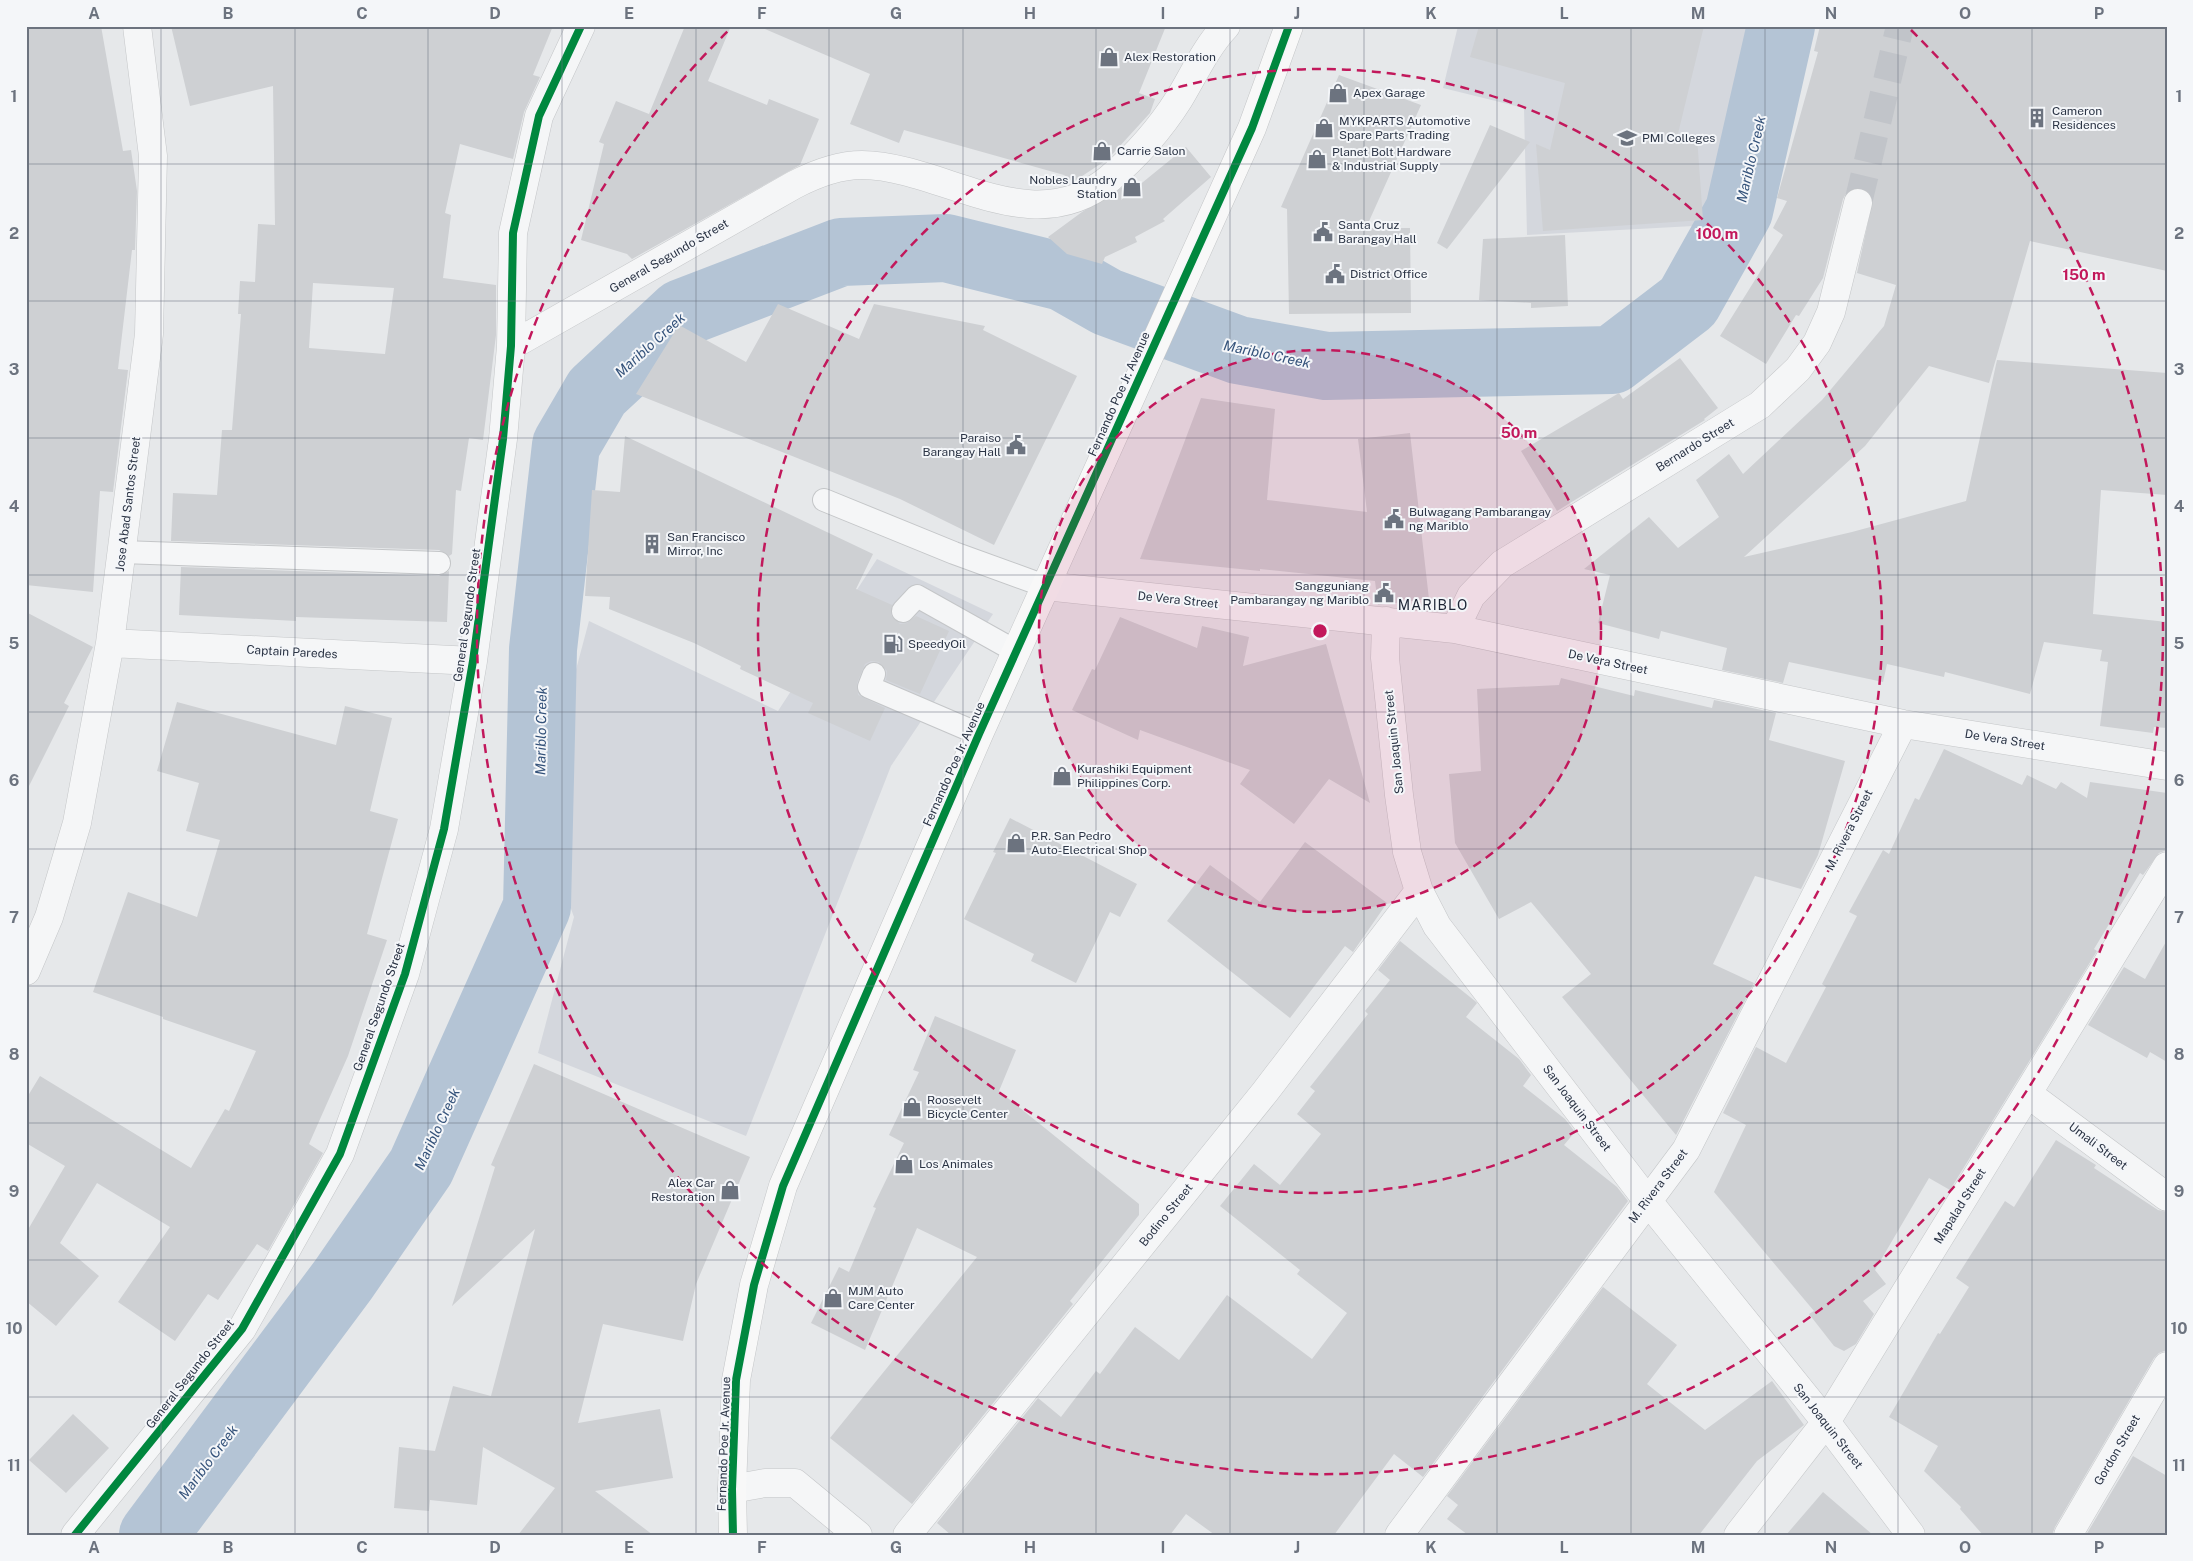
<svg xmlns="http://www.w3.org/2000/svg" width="2193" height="1561" font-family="'Public Sans',sans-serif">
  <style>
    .built { fill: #d4d7dd }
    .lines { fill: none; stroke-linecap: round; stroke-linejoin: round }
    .river { stroke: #b4c4d5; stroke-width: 68 }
    .building { fill: #ced0d3; fill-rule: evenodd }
    .street-tunnel { stroke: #c1c4c9; stroke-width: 28; stroke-dasharray: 28 14; stroke-linecap: butt }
    .lane-casing { stroke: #c4c6c8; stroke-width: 24 }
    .street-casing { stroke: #c4c6c8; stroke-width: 29 }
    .secondary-casing { stroke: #c4c6c8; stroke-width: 29 }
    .lane { stroke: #f5f6f7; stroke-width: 22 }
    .street { stroke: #f5f6f7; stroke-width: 28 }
    .secondary { stroke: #f8f8f8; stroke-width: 28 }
    .cycleway-casing { stroke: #f4f6f9; stroke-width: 11 }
    .cycleway { stroke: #00873e; stroke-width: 8 }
    .grid { fill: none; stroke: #6c737f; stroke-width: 1; stroke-opacity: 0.55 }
    .ring { fill: none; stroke: #c2185b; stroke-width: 2.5; stroke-dasharray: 9 6 }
    .labels { text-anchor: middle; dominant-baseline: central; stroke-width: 4; stroke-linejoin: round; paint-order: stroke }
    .poi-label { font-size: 12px; fill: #2b3445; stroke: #f4f6f9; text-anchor: start }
    .street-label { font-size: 12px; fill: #2b3445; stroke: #f4f6f9 }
    .water-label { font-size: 14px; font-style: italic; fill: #34527a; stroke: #f4f6f9 }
    .neighbourhood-label { font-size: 14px; letter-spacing: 1px; fill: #1d2536; stroke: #f4f6f9 }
    .centre { fill: #c2185b; stroke: #f4f6f9; stroke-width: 2.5 }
    .ring-label { font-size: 15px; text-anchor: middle; font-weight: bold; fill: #c2185b; stroke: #f4f6f9; stroke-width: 4; stroke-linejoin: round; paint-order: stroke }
    .neatline { fill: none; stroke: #6c737f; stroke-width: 2 }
    .grid-label { font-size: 16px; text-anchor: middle; font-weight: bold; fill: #6c737f }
  </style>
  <rect width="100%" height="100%" fill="#e6e8ea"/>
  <!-- built -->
  <path class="built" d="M1458,26H1753L1712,225L1527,235L1524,108L1443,88Z
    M877,559L993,614L891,766L746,1136L538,1053L574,917L555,866L554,752L589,621L778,711Z"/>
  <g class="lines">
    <!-- river -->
    <path class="river" d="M153,1535L343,1280L421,1167L537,907L543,649L566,445L597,392L682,313L841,252L946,248L1063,277L1107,302L1238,350L1326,366L1612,360L1688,302L1739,211L1781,26"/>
  </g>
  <!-- building -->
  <path class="building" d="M26,26H101L123,151L131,150L137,191L135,250H132L118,369L128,370L113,492L100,491L93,592L26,585Z
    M171,26H553L533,75L540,77L524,112L513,159L460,144L445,213L451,215L443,278L496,285V335L483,440L469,438L461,491L456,490L452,554L449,556L439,550L171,541L173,493L217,495L222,430H232L241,314H238L240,281L255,282L258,224L275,225L273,86L190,106ZM313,283L394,288L385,354L309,348Z
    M685,26H731L708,81L767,105L769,99L819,119L800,165L632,259L627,254L581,240L604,144L599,142L616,101L649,114Z
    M758,26H1166L1139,93L1155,99L1150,113L1108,159L1073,182L1064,175L904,130L899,143L850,124L870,74Z
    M1479,26H1704L1677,138L1697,137L1703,220L1543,231L1536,144L1550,150L1565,83L1470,57Z
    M1820,26H2167V271L2030,241L1989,383L1929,366L1865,446L1744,557L1852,532L1966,501L1997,360L2167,373V495L2101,490L2093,614L2167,622V728L2154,727L2153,733L2100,726L2108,662L2100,661L2102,650L2044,642L2030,694L1945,672L1944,677L1887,664L1883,682L1789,662L1783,683L1722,670L1727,648L1661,631L1659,639L1598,623L1610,575L1584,569L1649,517L1678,548L1719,517L1696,480L1729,454L1743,474L1822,400L1884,326L1896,285L1857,273L1873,199L1868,191L1861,188H1854L1847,192L1843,199L1823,278L1799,316L1796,315L1766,364L1720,336L1783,235L1773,228L1787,201L1777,198L1818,52L1814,51Z
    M1339,75L1421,105L1366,228H1410L1411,313L1289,314L1287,209L1281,207Z
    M1490,125L1530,142L1447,249L1437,243Z
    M1186,147L1211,177L1163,219L1165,221L1135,237L1137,242L1105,257L1102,264L1067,254L1048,237L1082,212L1126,185L1121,200Z
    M1565,235L1568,306L1531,308V303L1479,300L1483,239Z
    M778,304L859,339L874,304L985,326L983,330L1077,376L994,545L900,499L636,394L679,325L746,362Z
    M1680,358L1718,408L1704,419L1705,420L1557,511L1521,451L1619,393L1623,399Z
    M1201,398L1275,409L1267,500L1367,512L1358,439L1410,433L1429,599L1378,605L1375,581L1260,569V571L1140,559Z
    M625,436L873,554L856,589L892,605L891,615L900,624L907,623L916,616L949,631L920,694L886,680L887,671L879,662L871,661L865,664L857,683L858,695L885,708L870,741L808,713L813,703L740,669L741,666L694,643L609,609L610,597L585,596L592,490L620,492Z
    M181,567L439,576L449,571L447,622L296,617V621L179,615Z
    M26,612L93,647L64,703L69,706L26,792Z
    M1120,617L1197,648L1202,626L1249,637L1243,666L1326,644L1370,803L1329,779L1294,824L1240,784L1250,770L1140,730L1138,740L1072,710L1092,669L1095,670Z
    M1561,678L1634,696L1635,690L1712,708L1714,700L1776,713L1769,740L1845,761L1818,855L1801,889L1755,876L1713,964L1754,983L1676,1135L1562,997L1591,974L1531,902L1499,919L1455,843L1449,774L1481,771L1477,689L1559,685Z
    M177,702L336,745L345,706L392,718L370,811L398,819L367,934L387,940L348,1056L309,1144L323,1153L268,1251L257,1244L218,1300L208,1294L175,1341L118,1302L170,1227L97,1183L60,1243L99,1276L56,1326L26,1301V1233L65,1166L26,1143V1099L40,1076L191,1168L225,1109L229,1111L256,1051L163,1019V1017L93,992L128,892L197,917L220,840L186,831L199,783L157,771Z
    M1944,749L2022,785L2027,775L2056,789L2061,782L2087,798L2090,782L2167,793V850L2159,853L2143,875L2140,873L2094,949L2097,951L1950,1190L1929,1178L1875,1270L1886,1284L1863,1301L1874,1314L1856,1344L1844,1351L1834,1346L1809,1314L1814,1311L1714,1192L1746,1125L1723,1113L1756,1047L1786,1063L1826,987L1822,984L1857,916L1849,912L1883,850L1889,854L1915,798L1919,800Z
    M1010,818L1137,884L1120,917L1110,912L1076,983L1031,961L1034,954L964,919L996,853L993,852Z
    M1305,842L1387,903L1353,952L1345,946L1290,1018L1167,921L1210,865L1260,902Z
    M2167,940V1062L2150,1052L2147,1058L2088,1025L2124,967L2145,979Z
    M1400,941L1475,1001L1477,1003L1466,1017L1519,1059L1531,1075L1523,1086L1565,1119L1575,1132L1564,1145L1617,1187L1628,1201L1423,1477L1394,1454L1334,1535H1215L1186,1514L1170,1535H951L937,1523L1038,1398L1061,1417L1096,1371L1100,1374L1135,1327L1179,1360L1227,1295L1312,1359L1347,1313L1297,1274L1300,1270L1220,1206L1254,1164L1280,1185L1321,1134L1297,1114L1315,1091L1310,1087L1368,1014L1365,1011L1390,980L1378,970Z
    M935,1016L1016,1050L999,1091L1139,1204V1215L1070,1301L1073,1304L912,1504L830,1438L977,1257L917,1228L865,1350L811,1323L839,1267L849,1272L876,1208L873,1207L904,1143L889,1135L919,1072L913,1070Z
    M534,1064L750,1157L696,1284L683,1341L603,1324L578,1423L660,1409L673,1478L595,1491L653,1535H518L555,1488L483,1447L477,1505L430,1500L429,1511L394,1508L399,1447L435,1451L453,1386L491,1396L535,1229L452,1306L495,1167L491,1165Z
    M2056,1140L2096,1165L2094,1168L2158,1210L2167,1212V1350L2159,1353L2154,1358L2055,1527L2052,1535H1983L1960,1509L1961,1507L1924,1471L1938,1446L1889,1417L1938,1333L1940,1334L1969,1287L1956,1278L2005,1201L2014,1207Z
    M1603,1287L1677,1345L1647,1384L1705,1430L1772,1381L1804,1425L1757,1461L1699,1535H1468L1447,1519L1458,1505L1447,1496Z
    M73,1414L109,1448L66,1493L29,1460Z
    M2133,1456L2167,1476V1535H2086Z
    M1823,1492L1873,1535H1786Z"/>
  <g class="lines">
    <!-- street-tunnel -->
    <path class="street-tunnel" d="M1858,203L1900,26"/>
    <defs>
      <path id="lane" d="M824,500L954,553L1045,586
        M122,552L439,563
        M903,611L917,596L1017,652
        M874,674L869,687L979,734"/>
      <path id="street" d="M511,346L794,185C815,174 838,165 862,165C944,166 1031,243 1109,179C1135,157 1160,129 1179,99C1193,76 1206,47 1226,26
        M1045,586L1455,629L1903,724L2167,766
        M1386,621L1385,658L1399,795L1407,852L1419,891L1437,926L1647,1200L1826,1422L1911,1535
        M1455,629L1471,596L1502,564L1760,405L1798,369L1817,343L1831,312L1858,203
        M110,643L473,661
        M26,971L49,917L77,823L110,643L149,334L153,156L137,26
        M2028,1094L2167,1197
        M732,1489L765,1483H795L858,1535
        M75,1535L242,1329L340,1154L405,974L444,829L473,661L503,439L511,346L513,233L539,116L581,26
        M907,1535L1265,1092L1419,891
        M1399,1535L1686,1150L1903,724
        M1738,1535L1826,1422L2167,866
        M2068,1535L2167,1366"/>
      <path id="secondary" d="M733,1535L732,1489L736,1380L754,1285L783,1186L979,734L1252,128L1289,26"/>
    </defs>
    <!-- lane casing -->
    <use href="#lane" class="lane-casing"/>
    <!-- street casing -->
    <use href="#street" class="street-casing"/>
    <!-- secondary casing -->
    <use href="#secondary" class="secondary-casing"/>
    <!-- lane -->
    <use href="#lane" class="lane"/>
    <!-- street -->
    <use href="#street" class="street"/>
    <!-- secondary -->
    <use href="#secondary" class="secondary"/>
    <defs>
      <path id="cycleway" d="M75,1535L242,1329L340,1154L405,974L444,829L473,661L503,439L511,346L513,233L539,116L581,26
        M733,1535L732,1489L736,1380L754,1285L783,1186L979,734L1252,128L1289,26"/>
    </defs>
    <!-- cycleway casing -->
    <use href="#cycleway" class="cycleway-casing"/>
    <!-- cycleway -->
    <use href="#cycleway" class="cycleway"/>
  </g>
  <!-- grid -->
  <path class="grid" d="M161,26V1535M295,26V1535M428,26V1535M562,26V1535M696,26V1535M829,26V1535M963,26V1535M1096,26V1535M1230,26V1535M1364,26V1535M1497,26V1535M1631,26V1535M1765,26V1535M1898,26V1535M2032,26V1535M26,164H2167M26,301H2167M26,438H2167M26,575H2167M26,712H2167M26,849H2167M26,986H2167M26,1123H2167M26,1260H2167M26,1397H2167"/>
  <!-- distance rings -->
  <circle cx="1320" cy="631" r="281" fill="#c2185b" fill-opacity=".12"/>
  <g class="ring">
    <circle cx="1320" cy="631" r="281"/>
    <circle cx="1320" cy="631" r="562"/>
    <path d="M1911 30A843 843 0 1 1 729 30"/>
  </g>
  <!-- icons -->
  <defs>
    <symbol id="shop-bare" viewBox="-9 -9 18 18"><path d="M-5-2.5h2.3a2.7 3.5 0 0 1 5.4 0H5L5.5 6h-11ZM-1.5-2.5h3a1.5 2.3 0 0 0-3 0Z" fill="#6c737f" stroke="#f4f6f9" stroke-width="2.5" paint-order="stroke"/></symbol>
    <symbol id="building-bare" viewBox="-9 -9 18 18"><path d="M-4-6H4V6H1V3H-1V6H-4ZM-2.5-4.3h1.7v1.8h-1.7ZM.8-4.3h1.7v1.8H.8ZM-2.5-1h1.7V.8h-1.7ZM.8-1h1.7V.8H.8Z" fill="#6c737f" stroke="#f4f6f9" stroke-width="2.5" paint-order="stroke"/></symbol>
    <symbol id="university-bare" viewBox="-9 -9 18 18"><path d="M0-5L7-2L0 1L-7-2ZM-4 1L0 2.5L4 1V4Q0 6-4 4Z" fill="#6c737f" stroke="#f4f6f9" stroke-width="2.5" paint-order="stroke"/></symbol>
    <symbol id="civic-bare" viewBox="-9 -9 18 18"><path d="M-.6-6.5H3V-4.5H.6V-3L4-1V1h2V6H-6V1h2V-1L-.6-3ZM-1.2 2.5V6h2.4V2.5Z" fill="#6c737f" stroke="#f4f6f9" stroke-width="2.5" paint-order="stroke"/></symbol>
    <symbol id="fuel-bare" viewBox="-9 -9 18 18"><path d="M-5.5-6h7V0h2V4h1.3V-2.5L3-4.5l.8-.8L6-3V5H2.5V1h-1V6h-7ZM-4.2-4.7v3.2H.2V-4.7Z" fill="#6c737f" stroke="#f4f6f9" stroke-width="2.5" paint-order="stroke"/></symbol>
  </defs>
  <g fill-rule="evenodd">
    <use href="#shop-bare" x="1095" y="43" width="28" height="28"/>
    <use href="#shop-bare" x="1324" y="79" width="28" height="28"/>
    <use href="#building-bare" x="2023" y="104" width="28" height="28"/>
    <use href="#shop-bare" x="1310" y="114" width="28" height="28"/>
    <use href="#university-bare" x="1613" y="124" width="28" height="28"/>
    <use href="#shop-bare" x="1088" y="137" width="28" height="28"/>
    <use href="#shop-bare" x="1303" y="145" width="28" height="28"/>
    <use href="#shop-bare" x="1118" y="173" width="28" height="28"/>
    <use href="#civic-bare" x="1309" y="218" width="28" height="28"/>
    <use href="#civic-bare" x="1321" y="260" width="28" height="28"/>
    <use href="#civic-bare" x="1002" y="431" width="28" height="28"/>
    <use href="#civic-bare" x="1380" y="505" width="28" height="28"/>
    <use href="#building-bare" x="638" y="530" width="28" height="28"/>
    <use href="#civic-bare" x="1370" y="579" width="28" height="28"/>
    <use href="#fuel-bare" x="879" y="630" width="28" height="28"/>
    <use href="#shop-bare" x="1048" y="762" width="28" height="28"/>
    <use href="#shop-bare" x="1002" y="829" width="28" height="28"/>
    <use href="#shop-bare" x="898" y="1093" width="28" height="28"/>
    <use href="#shop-bare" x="890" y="1150" width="28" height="28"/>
    <use href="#shop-bare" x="716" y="1176" width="28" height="28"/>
    <use href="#shop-bare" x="819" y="1284" width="28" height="28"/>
  </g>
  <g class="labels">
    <!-- poi labels -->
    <g class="poi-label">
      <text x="1124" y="57">Alex Restoration</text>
      <text x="1353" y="93">Apex Garage</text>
      <text x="2052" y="111">Cameron<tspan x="2052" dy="14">Residences</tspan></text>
      <text x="1339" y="121">MYKPARTS Automotive<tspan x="1339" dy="14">Spare Parts Trading</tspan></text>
      <text x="1642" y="138">PMI Colleges</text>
      <text x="1117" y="151">Carrie Salon</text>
      <text x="1332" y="152">Planet Bolt Hardware<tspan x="1332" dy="14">&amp; Industrial Supply</tspan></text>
      <text x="1117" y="180" text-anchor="end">Nobles Laundry<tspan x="1117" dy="14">Station</tspan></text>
      <text x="1338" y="225">Santa Cruz<tspan x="1338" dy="14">Barangay Hall</tspan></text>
      <text x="1350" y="274">District Office</text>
      <text x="1001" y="438" text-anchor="end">Paraiso<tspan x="1001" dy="14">Barangay Hall</tspan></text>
      <text x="1409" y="512">Bulwagang Pambarangay<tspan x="1409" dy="14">ng Mariblo</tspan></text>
      <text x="667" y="537">San Francisco<tspan x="667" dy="14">Mirror, Inc</tspan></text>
      <text x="1369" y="586" text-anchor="end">Sangguniang<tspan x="1369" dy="14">Pambarangay ng Mariblo</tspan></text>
      <text x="908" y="644">SpeedyOil</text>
      <text x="1077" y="769">Kurashiki Equipment<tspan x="1077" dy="14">Philippines Corp.</tspan></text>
      <text x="1031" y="836">P.R. San Pedro<tspan x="1031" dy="14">Auto-Electrical Shop</tspan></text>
      <text x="927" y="1100">Roosevelt<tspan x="927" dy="14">Bicycle Center</tspan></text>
      <text x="919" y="1164">Los Animales</text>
      <text x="715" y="1183" text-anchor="end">Alex Car<tspan x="715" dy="14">Restoration</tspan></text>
      <text x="848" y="1291">MJM Auto<tspan x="848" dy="14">Care Center</tspan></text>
    </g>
    <!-- street labels -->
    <g class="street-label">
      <text transform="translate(669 256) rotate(-30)">General Segundo Street</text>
      <text transform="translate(1119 394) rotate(-66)">Fernando Poe Jr. Avenue</text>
      <text transform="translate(1695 445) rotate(-32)">Bernardo Street</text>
      <text transform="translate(128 504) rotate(-83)">Jose Abad Santos Street</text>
      <text transform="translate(1178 600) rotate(6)">De Vera Street</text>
      <text transform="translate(467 615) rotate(-82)">General Segundo Street</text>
      <text transform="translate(292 652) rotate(3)">Captain Paredes</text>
      <text transform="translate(1608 662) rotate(12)">De Vera Street</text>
      <text transform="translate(2005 740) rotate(9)">De Vera Street</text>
      <text transform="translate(1394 742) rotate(-96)">San Joaquin Street</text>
      <text transform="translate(954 764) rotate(-66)">Fernando Poe Jr. Avenue</text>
      <text transform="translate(1849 830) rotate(-63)">M. Rivera Street</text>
      <text transform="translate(379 1007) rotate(-71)">General Segundo Street</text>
      <text transform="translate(1577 1108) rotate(53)">San Joaquin Street</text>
      <text transform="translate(2098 1146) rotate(37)">Umali Street</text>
      <text transform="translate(1658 1186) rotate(-53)">M. Rivera Street</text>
      <text transform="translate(1960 1206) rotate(-58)">Mapalad Street</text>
      <text transform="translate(1166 1215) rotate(-51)">Bodino Street</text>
      <text transform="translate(190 1374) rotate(-52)">General Segundo Street</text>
      <text transform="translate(1828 1426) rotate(52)">San Joaquin Street</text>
      <text transform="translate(724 1444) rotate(-88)">Fernando Poe Jr. Avenue</text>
      <text transform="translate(2117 1450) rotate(-60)">Gordon Street</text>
    </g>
    <!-- water labels -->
    <g class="water-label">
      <text transform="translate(1751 159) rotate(-77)">Mariblo Creek</text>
      <text transform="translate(650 345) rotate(-42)">Mariblo Creek</text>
      <text transform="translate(1267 354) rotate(12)">Mariblo Creek</text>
      <text transform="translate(541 731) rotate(-89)">Mariblo Creek</text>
      <text transform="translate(437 1129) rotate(-65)">Mariblo Creek</text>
      <text transform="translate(208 1462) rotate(-53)">Mariblo Creek</text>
    </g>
    <!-- neighbourhood labels -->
    <g class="neighbourhood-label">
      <text x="1433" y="605">MARIBLO</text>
    </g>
  </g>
  <circle cx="1320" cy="631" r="8" class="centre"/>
  <g class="ring-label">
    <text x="1717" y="239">100 m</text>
    <text x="2084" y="280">150 m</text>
    <text x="1519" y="438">50 m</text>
  </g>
  <!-- border -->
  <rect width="2193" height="1561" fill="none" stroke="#f4f6f9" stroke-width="55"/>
  <rect x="28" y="28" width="2138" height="1506" class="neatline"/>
  <g class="grid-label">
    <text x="94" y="19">A</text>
    <text x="228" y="19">B</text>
    <text x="362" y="19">C</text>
    <text x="495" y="19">D</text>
    <text x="629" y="19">E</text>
    <text x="762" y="19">F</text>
    <text x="896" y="19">G</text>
    <text x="1030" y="19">H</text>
    <text x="1163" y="19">I</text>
    <text x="1297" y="19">J</text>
    <text x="1431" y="19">K</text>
    <text x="1564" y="19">L</text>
    <text x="1698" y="19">M</text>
    <text x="1831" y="19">N</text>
    <text x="1965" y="19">O</text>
    <text x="2099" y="19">P</text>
    <text x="14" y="102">1</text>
    <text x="2179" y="102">1</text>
    <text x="14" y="239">2</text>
    <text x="2179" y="239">2</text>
    <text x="14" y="375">3</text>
    <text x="2179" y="375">3</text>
    <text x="14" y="512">4</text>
    <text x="2179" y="512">4</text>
    <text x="14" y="649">5</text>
    <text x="2179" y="649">5</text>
    <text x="14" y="786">6</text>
    <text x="2179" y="786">6</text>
    <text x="14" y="923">7</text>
    <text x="2179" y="923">7</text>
    <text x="14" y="1060">8</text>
    <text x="2179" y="1060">8</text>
    <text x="14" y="1197">9</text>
    <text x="2179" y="1197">9</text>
    <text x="14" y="1334">10</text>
    <text x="2179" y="1334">10</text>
    <text x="14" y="1471">11</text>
    <text x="2179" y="1471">11</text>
    <text x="94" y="1553">A</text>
    <text x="228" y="1553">B</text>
    <text x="362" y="1553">C</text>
    <text x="495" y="1553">D</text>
    <text x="629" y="1553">E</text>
    <text x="762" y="1553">F</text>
    <text x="896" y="1553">G</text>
    <text x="1030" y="1553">H</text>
    <text x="1163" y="1553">I</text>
    <text x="1297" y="1553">J</text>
    <text x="1431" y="1553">K</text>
    <text x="1564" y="1553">L</text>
    <text x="1698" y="1553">M</text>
    <text x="1831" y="1553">N</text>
    <text x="1965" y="1553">O</text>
    <text x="2099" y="1553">P</text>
  </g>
</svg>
